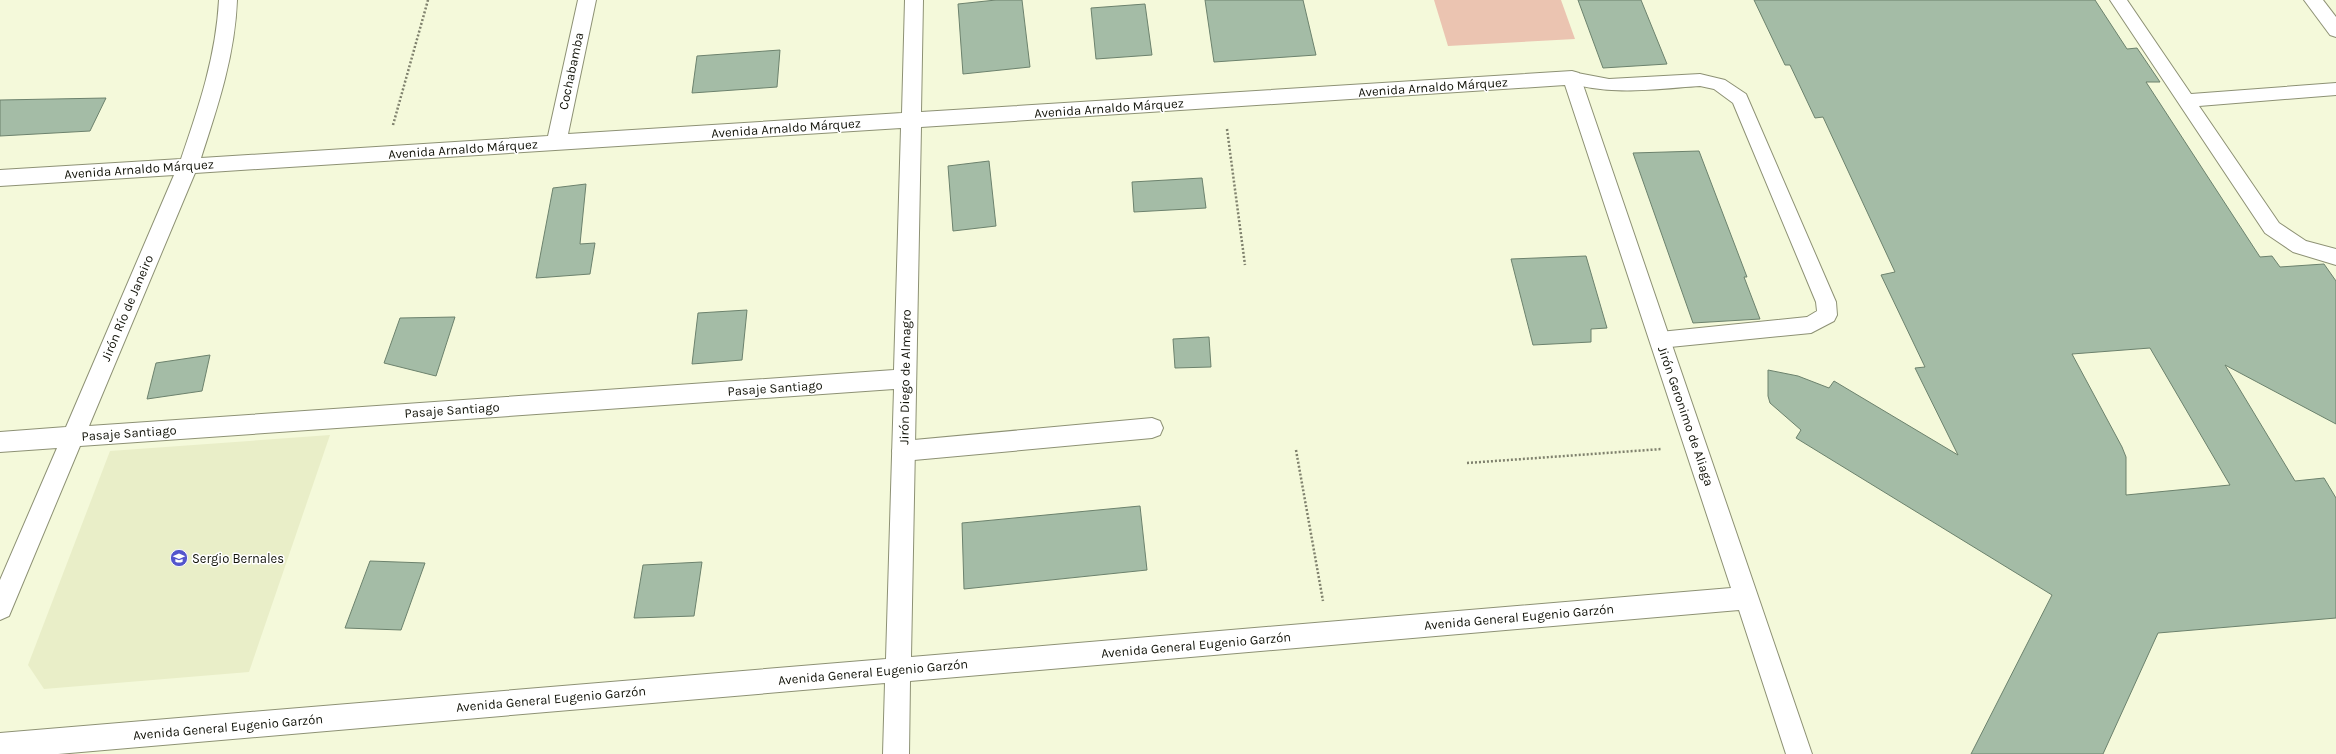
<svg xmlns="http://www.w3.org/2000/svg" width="2336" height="754" font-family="Karla,sans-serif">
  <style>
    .built { fill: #e9eec8 }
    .green { fill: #ebc4b1 }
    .building { fill: #a4bca6; stroke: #6c826d; fill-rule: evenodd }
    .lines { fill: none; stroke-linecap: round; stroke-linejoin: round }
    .service-casing { stroke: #8d9174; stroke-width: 2 }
    .pedestrian-casing { stroke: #8d9174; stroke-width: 2 }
    .minor-casing { stroke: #8d9174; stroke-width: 2 }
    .tertiary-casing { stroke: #8d9174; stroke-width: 2 }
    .path { stroke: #7f816d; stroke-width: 2.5; stroke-dasharray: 2 2; stroke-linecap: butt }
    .service { fill: #fff; fill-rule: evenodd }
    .pedestrian { fill: #fff; fill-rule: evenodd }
    .minor { fill: #fff; fill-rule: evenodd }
    .tertiary { fill: #fff; fill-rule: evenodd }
    .labels { text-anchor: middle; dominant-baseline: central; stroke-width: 3; stroke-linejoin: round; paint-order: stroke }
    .street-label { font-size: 13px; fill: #111208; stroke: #fff }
    .poi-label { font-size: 13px; fill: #111208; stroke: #fff; text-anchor: start }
  </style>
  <rect width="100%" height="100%" fill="#f4f9da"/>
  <!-- built -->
  <path class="built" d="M330,435L249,672L44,689L28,665L110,451Z"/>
  <!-- green -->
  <path class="green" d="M1434,0H1561L1575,39L1448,46Z"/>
  <!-- building -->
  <path class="building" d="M996,0H1022L1030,67L963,74L958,4Z
    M1205,0H1303L1316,55L1214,62Z
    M1578,0H1641L1667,64L1603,68Z
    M1754,0H2095L2127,49L2137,48L2160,82H2146L2260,257L2272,256L2280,267L2324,264L2336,281V424L2225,365L2295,481L2324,478L2336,498V618L2158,633L2103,754H1971L2052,595L1796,438L1801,430L1770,403L1768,396V370L1798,376L1829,388L1834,381L1958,455L1915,368L1925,367L1881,275L1895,272L1823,117L1815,118L1790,65H1785ZM2150,348L2230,485L2126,495V457L2122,447L2072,354Z
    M1145,4L1152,55L1096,59L1091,8Z
    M780,50L777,87L692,93L697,56Z
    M106,98L90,131L0,136V100Z
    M1699,151L1747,277H1744L1760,319L1693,323L1633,153Z
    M989,161L996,226L953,231L948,166Z
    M1202,178L1206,208L1134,212L1132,182Z
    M586,184L580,244L595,243L590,274L536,278L553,188Z
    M1586,256L1607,328L1591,329V342L1533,345L1511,259Z
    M747,310L742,360L692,364L698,313Z
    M455,317L436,376L384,363L400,318Z
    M1209,337L1211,367L1175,368L1173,339Z
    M210,355L202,391L147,399L156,363Z
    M1140,506L1147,570L964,589L962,523Z
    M370,561L425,563L401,630L345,628Z
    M702,562L694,616L634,618L643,565Z"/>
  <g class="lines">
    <defs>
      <path id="service" d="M2110,0H2127L2191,94L2336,83V95L2199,106L2279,223L2306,241L2336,249V265L2293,252L2265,233Z
        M1572,72L1609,79L1700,74L1725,80L1746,94L1836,302L1837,315L1834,321L1811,333L1660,348L1653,346L1650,340L1653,334L1660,332L1807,317L1817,311L1816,302L1733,103L1714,89L1700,86C1655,89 1610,96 1566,82L1563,78L1566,74Z"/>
      <path id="pedestrian" d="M1152,418L1160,421L1163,428L1160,435L1152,438L903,461L895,458L892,451L895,444L903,441Z"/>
      <path id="minor" d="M219,0H237C235,55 218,106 201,158L548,136L578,0H596L568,134L902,113L905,0H923L921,112L1572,71L1579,73L1812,754H1786L1739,610L910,681L909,754H883L885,683L58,754H0V733L886,659L894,389L80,446L9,616L0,620V580L57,448L0,452V432L66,427L174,175L0,186V170L181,159C199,107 216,56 219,0ZM1565,85L1731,588L911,657L921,127ZM901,128L894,370L89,426L195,173Z"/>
      <path id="tertiary" d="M2304,0H2323L2336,17V37L2330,35Z"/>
    </defs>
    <!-- service casing -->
    <use href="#service" class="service-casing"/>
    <!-- pedestrian casing -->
    <use href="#pedestrian" class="pedestrian-casing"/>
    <!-- minor casing -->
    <use href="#minor" class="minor-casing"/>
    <!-- tertiary casing -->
    <use href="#tertiary" class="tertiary-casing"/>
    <!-- path -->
    <path class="path" d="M393,125L428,0
      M1227,129L1245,265
      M1296,450L1323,601
      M1467,463L1662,449"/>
    <!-- service -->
    <use href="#service" class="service"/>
    <!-- pedestrian -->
    <use href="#pedestrian" class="pedestrian"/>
    <!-- minor -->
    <use href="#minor" class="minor"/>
    <!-- tertiary -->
    <use href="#tertiary" class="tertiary"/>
  </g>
  <!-- icons -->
  <defs>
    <symbol id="school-disc" viewBox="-11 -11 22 22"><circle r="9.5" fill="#5355cc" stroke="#fff"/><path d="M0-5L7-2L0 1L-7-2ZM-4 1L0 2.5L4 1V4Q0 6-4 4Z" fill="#fff"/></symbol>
  </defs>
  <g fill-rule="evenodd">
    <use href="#school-disc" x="169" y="548" width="20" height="20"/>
  </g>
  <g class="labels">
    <!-- street labels -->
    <g class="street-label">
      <text transform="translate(571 71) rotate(-78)">Cochabamba</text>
      <text transform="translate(1433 87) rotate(-4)">Avenida Arnaldo Márquez</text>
      <text transform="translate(1109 108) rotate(-4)">Avenida Arnaldo Márquez</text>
      <text transform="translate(786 128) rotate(-4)">Avenida Arnaldo Márquez</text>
      <text transform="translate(463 149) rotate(-4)">Avenida Arnaldo Márquez</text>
      <text transform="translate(139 169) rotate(-4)">Avenida Arnaldo Márquez</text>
      <text transform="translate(127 308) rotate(-67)">Jirón Río de Janeiro</text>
      <text transform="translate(905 377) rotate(-89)">Jirón Diego de Almagro</text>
      <text transform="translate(775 388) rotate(-4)">Pasaje Santiago</text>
      <text transform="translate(452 410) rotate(-4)">Pasaje Santiago</text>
      <text transform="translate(1686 416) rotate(71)">Jirón Geronimo de Aliaga</text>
      <text transform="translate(129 433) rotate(-4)">Pasaje Santiago</text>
      <text transform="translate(1519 617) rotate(-5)">Avenida General Eugenio Garzón</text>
      <text transform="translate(1196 645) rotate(-5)">Avenida General Eugenio Garzón</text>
      <text transform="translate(873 672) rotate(-5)">Avenida General Eugenio Garzón</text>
      <text transform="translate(551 699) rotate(-5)">Avenida General Eugenio Garzón</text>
      <text transform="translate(228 727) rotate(-5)">Avenida General Eugenio Garzón</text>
    </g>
    <!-- poi labels -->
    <g class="poi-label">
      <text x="192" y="558">Sergio Bernales</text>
    </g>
  </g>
</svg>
